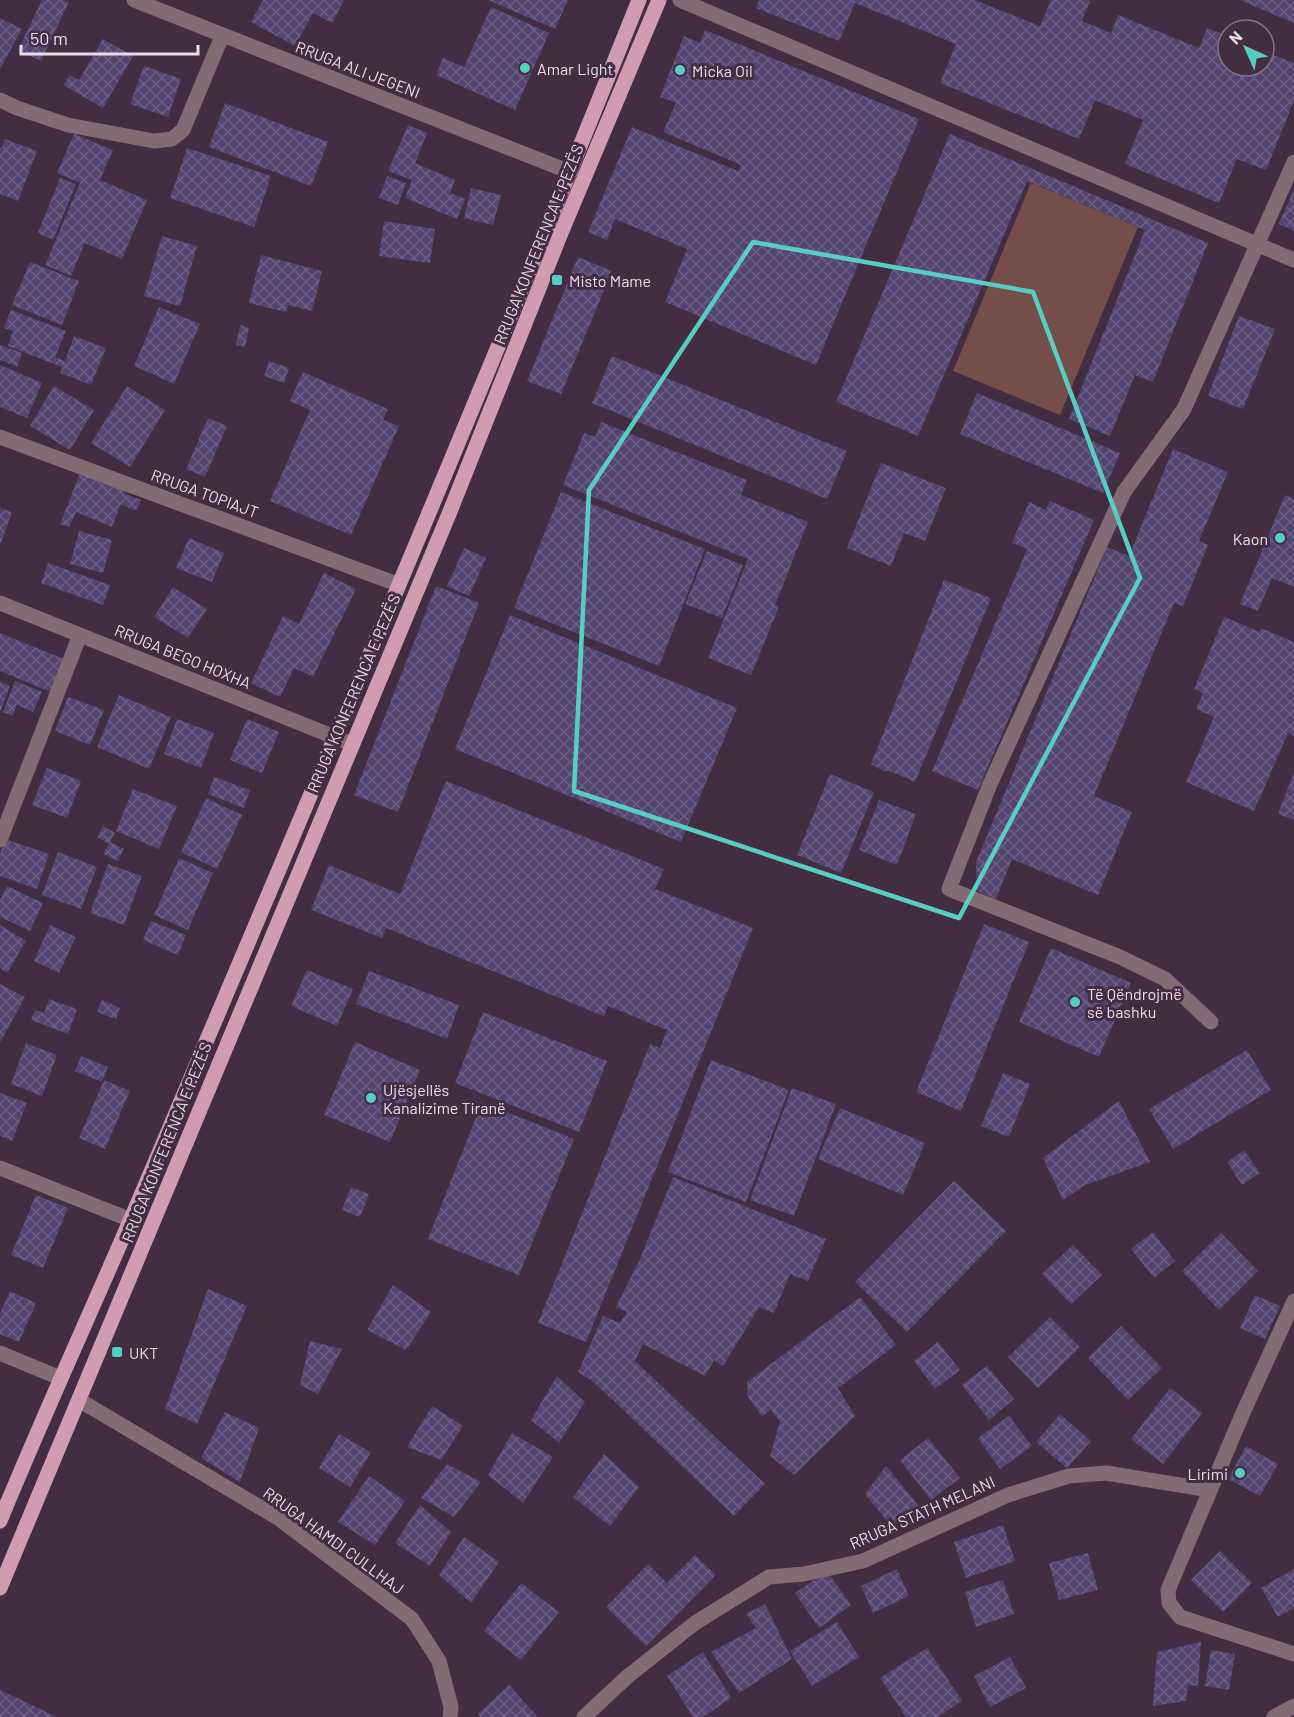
<svg xmlns="http://www.w3.org/2000/svg" width="1294" height="1717" font-family="Barlow,sans-serif">
  <style>
    .green { fill: #754d49 }
    .building { fill: url(#building-cross-hatch) }
    .lines { fill: none; stroke-linecap: round; stroke-linejoin: round }
    .minor { stroke: #836b73; stroke-width: 15 }
    .major { stroke: #cf9daf; stroke-width: 15 }
    .marked { fill: none; stroke: #57cec1; stroke-width: 4.5; stroke-linejoin: round }
    .poi-dot { fill: #57cec1; stroke: #432d43; stroke-width: 2 }
    .labels { text-anchor: middle; dominant-baseline: central; stroke-width: 6; stroke-linejoin: round; paint-order: stroke }
    .poi-label { font-size: 16px; fill: #eadbe9; stroke: #432d43; text-anchor: start }
    .street-label { font-size: 16px; fill: #eadbe9; stroke: #432d43 }
  </style>
  <defs>
    <pattern id="building-cross-hatch" width="8" height="8" patternUnits="userSpaceOnUse" patternTransform="scale(1.5)"><rect width="8" height="8" fill="#534470"/><path d="M0 0l8 8M0 8l8-8" fill="none" stroke="#6c5e84"/></pattern>
  </defs>
  <rect width="100%" height="100%" fill="#432d43"/>
  <!-- green -->
  <path class="green" d="M1031,183L1138,227L1060,415L953,371Z"/>
  <!-- building -->
  <path class="building" d="M42,0H64L69,2L41,61L18,50Z
    M263,0H344L332,23L313,13L295,46L251,22Z
    M488,0H568L555,29Z
    M759,0H975L1040,26L1051,0H1088L1090,1L1082,21L1111,33L1118,15L1199,48L1207,28L1228,36V66H1264V51L1294,63V101L1266,170L1237,159L1219,203L1125,164L1143,120L1095,100L1079,139L940,83L956,44L855,3L839,41L756,8Z
    M1240,0H1294V23Z
    M491,7L549,33L515,110L436,75L443,58L464,67Z
    M0,18L22,29L0,69Z
    M705,30L919,119L816,365L665,302L687,249L615,219L607,240L588,232L632,127L738,171L741,165L663,132L676,103L660,97L684,36L700,43Z
    M103,39L133,56L103,108L63,85L70,75L79,80Z
    M144,66L181,79L168,117L130,104Z
    M225,103L328,142L311,186L209,147Z
    M408,125L427,133L415,163L455,180L450,193L465,199L457,219L405,198L412,180L388,171Z
    M74,134L113,150L100,180L147,200L122,259L85,243L71,276L45,265L80,183L57,173Z
    M950,134L1208,243L1153,382L1135,375L1110,436L1069,419L1145,230L1027,181L918,436L836,402Z
    M5,139L37,151L18,201L0,194V147L2,148Z
    M187,148L271,176L254,227L170,198Z
    M387,176L406,183L398,205L379,198Z
    M60,178L76,184L53,240L38,233Z
    M471,188L501,195L493,225L464,218Z
    M1294,189V231L1279,224Z
    M384,221L435,229L430,263L379,256Z
    M162,236L197,246L180,306L144,296Z
    M261,255L322,271L312,311L288,305L286,312L249,303Z
    M578,257L612,271L561,394L527,381Z
    M30,262L79,281L62,325L12,305Z
    M159,307L200,324L174,384L134,366Z
    M11,310L66,331L55,357L65,361L74,336L106,348L91,385L60,373L62,367L8,346L13,331L4,328Z
    M1239,316L1275,329L1243,409L1208,396Z
    M240,325L249,328L245,347L236,345Z
    M0,345L22,353L17,367L0,360Z
    M612,356L847,451L827,499L592,403Z
    M269,361L289,368L284,383L264,376Z
    M0,365L42,383L27,418L0,407Z
    M303,372L388,409L383,420L399,426L351,535L270,501L310,410L290,401Z
    M54,386L94,410L70,450L30,426Z
    M127,386L165,410L130,467L91,443Z
    M977,393L1120,453L1103,493L960,434Z
    M208,418L227,426L205,477L186,469Z
    M601,422L747,480L741,495L808,522L775,605L779,607L751,675L708,658L748,559L563,485L584,433L595,437Z
    M1173,449L1228,472L1199,541L1208,545L1183,606L1174,603L1094,796L1132,812L1098,895L1012,859L996,899L977,891L976,862L1107,547L1129,556Z
    M881,463L946,488L925,541L904,533L891,566L847,548Z
    M80,473L126,491L125,494L141,500L136,511L121,504L112,527L76,512L69,527L60,524Z
    M561,492L705,549L659,666L514,608Z
    M1285,495L1294,499V587L1272,578L1258,611L1240,604Z
    M1050,501L1094,520L978,790L932,771L1027,549L1012,543L1029,502L1046,510Z
    M0,508L12,512L0,546Z
    M79,531L112,540L103,573L70,564Z
    M189,538L224,553L212,582L176,568Z
    M464,548L486,558L469,596L447,586Z
    M707,551L743,565L722,618L685,604Z
    M48,563L110,585L103,605L41,583Z
    M324,573L356,589L313,677L294,668L280,697L251,683L283,616L299,624Z
    M944,580L991,598L915,782L890,771H883L871,764Z
    M436,586L479,603L398,812L354,795Z
    M173,587L207,609L188,638L154,617Z
    M510,615L737,708L681,842L455,749Z
    M1224,617L1260,632L1261,628L1294,642V736L1288,733L1254,811L1186,782L1214,717L1196,709L1203,693L1194,689Z
    M0,633L64,659L51,692L0,671Z
    M15,681L42,692L33,712L17,705L13,716L3,712Z
    M0,682L10,686L0,712Z
    M119,695L171,717L149,769L97,747Z
    M68,697L104,710L90,745L55,731Z
    M177,719L214,733L201,768L164,754Z
    M247,719L279,732L262,773L230,760Z
    M47,768L81,781L67,818L32,805Z
    M1294,772V820L1278,814Z
    M830,774L874,792L841,873L797,855Z
    M214,777L250,790L244,808L208,794Z
    M446,781L664,869L655,889L753,928L586,1342L538,1323L650,1044L660,1048L667,1030L608,1006L604,1016L386,928L382,938L311,910L329,865L400,894Z
    M133,789L177,806L159,849L116,831Z
    M206,798L242,815L217,869L181,852Z
    M879,800L916,814L897,865L859,850Z
    M103,826L115,833L110,842L124,849L118,861L103,854L109,844L97,837Z
    M5,839L49,854L37,889L0,876V854Z
    M58,852L97,867L81,909L42,895Z
    M179,858L213,873L188,930L154,915Z
    M108,864L142,876L124,925L90,913Z
    M7,886L43,903L30,931L0,917V900Z
    M151,921L186,935L178,955L143,940Z
    M984,924L1029,942L961,1111L916,1092Z
    M0,925L26,941L7,973L0,968Z
    M50,925L76,937L59,973L34,961Z
    M1051,948L1131,983L1099,1057L1019,1022Z
    M307,970L353,989L337,1026L291,1006Z
    M369,971L459,1005L447,1039L356,1004Z
    M0,984L25,997L0,1043Z
    M49,999L77,1009L68,1034L31,1020L35,1010L44,1013Z
    M102,1000L120,1008L116,1019L97,1012Z
    M483,1012L607,1061L579,1132L455,1083Z
    M355,1042L420,1070L390,1142L324,1115Z
    M26,1043L57,1055L42,1096L11,1084Z
    M1247,1050L1271,1090L1173,1149L1149,1109Z
    M81,1056L108,1067L102,1082L75,1071Z
    M711,1060L789,1090L746,1202L668,1172Z
    M1003,1073L1030,1084L1009,1137L981,1126Z
    M104,1080L130,1091L105,1149L79,1138Z
    M792,1088L836,1104L794,1216L750,1200Z
    M0,1093L27,1103L12,1141L0,1136Z
    M1119,1101L1150,1162L1085,1185L1063,1200L1043,1158Z
    M482,1102L574,1139L519,1275L428,1239Z
    M840,1108L925,1143L903,1195L818,1159Z
    M1244,1150L1260,1173L1242,1185L1227,1162Z
    M673,1177L826,1239L808,1281L790,1274L774,1313L759,1307L723,1366L714,1360L705,1376L643,1344L635,1361L765,1484L734,1516L616,1403L592,1381L578,1372L603,1316L620,1323L627,1312L616,1307L640,1259Z
    M954,1181L1006,1231L907,1332L855,1282Z
    M351,1187L369,1194L360,1217L342,1210Z
    M36,1195L68,1208L43,1268L11,1255Z
    M1153,1232L1175,1261L1154,1278L1131,1249Z
    M1221,1233L1258,1271L1219,1310L1182,1271Z
    M1073,1245L1102,1275L1071,1304L1042,1274Z
    M393,1285L431,1312L406,1350L367,1330Z
    M208,1289L247,1306L197,1424L165,1409Z
    M10,1291L36,1303L19,1342L0,1334V1313Z
    M1255,1295L1280,1306L1265,1339L1240,1328Z
    M860,1297L896,1345L838,1388L855,1416L794,1475L770,1456L780,1422L771,1410L762,1416L748,1397L747,1382Z
    M1050,1317L1080,1347L1038,1388L1008,1357Z
    M1121,1326L1162,1368L1128,1400L1088,1358Z
    M310,1341L342,1349L318,1394L300,1385Z
    M938,1342L960,1370L935,1389L914,1361Z
    M987,1366L1014,1399L989,1420L962,1385Z
    M557,1376L585,1402L559,1443L531,1420Z
    M1170,1388L1202,1413L1163,1464L1131,1439Z
    M432,1406L463,1426L441,1460L407,1447Z
    M225,1412L259,1428L240,1482L201,1458Z
    M1060,1414L1091,1441L1067,1468L1036,1442Z
    M1009,1416L1032,1446L1000,1469L978,1438Z
    M512,1433L553,1457L523,1503L488,1475Z
    M339,1434L371,1452L350,1487L319,1468Z
    M928,1438L960,1478L931,1500L900,1460Z
    M1246,1446L1278,1464L1260,1496L1228,1479Z
    M604,1454L639,1487L610,1526L573,1497Z
    M447,1464L481,1482L454,1517L421,1498Z
    M886,1466L918,1505L892,1527L865,1494Z
    M369,1476L405,1501L375,1545L338,1522Z
    M420,1505L451,1532L430,1566L395,1543Z
    M1003,1525L1015,1561L966,1578L954,1542Z
    M464,1537L499,1562L471,1603L439,1575Z
    M1220,1551L1252,1583L1223,1612L1191,1580Z
    M1088,1553L1098,1590L1059,1600L1049,1563Z
    M695,1555L716,1575L646,1646L606,1607L648,1564L667,1583Z
    M897,1569L909,1596L873,1613L861,1586Z
    M1294,1569V1608L1278,1617L1261,1588Z
    M827,1571L851,1605L819,1628L795,1593Z
    M1003,1580L1014,1614L976,1627L965,1592Z
    M521,1583L559,1612L521,1660L484,1631Z
    M765,1604L792,1659L739,1693L711,1652L756,1628L746,1614Z
    M837,1622L859,1657L812,1686L790,1651Z
    M1201,1642L1198,1686L1188,1685L1186,1701L1153,1706L1157,1652Z
    M927,1648L962,1701L938,1717H906L880,1678Z
    M1211,1650L1235,1654L1229,1690L1205,1686Z
    M703,1652L731,1698L703,1717H693L667,1676Z
    M1010,1657L1026,1688L990,1707L974,1676Z
    M509,1685L538,1717H481L478,1714Z
    M0,1690L57,1717H0Z"/>
  <g class="lines">
    <!-- minor -->
    <path class="minor" d="M134,0L570,172
      M680,0L1294,260
      M0,100L17,108L68,125L154,141L172,139L183,130L222,36
      M0,437L397,584
      M0,603L352,744
      M0,840L80,635
      M1211,1022L1165,979L1120,957L949,889L990,784L1124,492L1184,409L1294,162
      M0,1168L131,1220
      M1294,1301L1242,1415L1168,1590L1169,1603L1180,1617L1294,1654
      M0,1353L60,1378
      M79,1400L278,1518L412,1619L439,1661L451,1707L450,1717
      M584,1717L627,1677L695,1623L769,1577L804,1574L863,1561L1008,1495L1069,1476L1106,1473L1210,1490
      M1274,1717L1294,1706"/>
    <!-- major -->
    <path class="major" d="M0,1521C47,1406 100,1293 148,1179C314,787 481,395 639,0
      M0,1588L449,514L561,233L659,0"/>
  </g>
  <!-- marked area -->
  <path class="marked" d="M753,242L1033,292L1140,578L959,918L574,791L589,490Z"/>
  <!-- markers -->
  <g class="poi-dot">
    <circle cx="525" cy="68" r="6"/>
    <circle cx="680" cy="70" r="6"/>
    <rect x="551" y="274" width="12" height="12" rx="3"/>
    <circle cx="1280" cy="538" r="6"/>
    <circle cx="1075" cy="1002" r="6"/>
    <circle cx="371" cy="1098" r="6"/>
    <rect x="111" y="1346" width="12" height="12" rx="3"/>
    <circle cx="1240" cy="1473" r="6"/>
  </g>
  <g class="labels">
    <!-- poi labels -->
    <g class="poi-label">
      <text x="537" y="68">Amar Light</text>
      <text x="692" y="70">Micka Oil</text>
      <text x="569" y="280">Misto Mame</text>
      <text x="1268" y="538" text-anchor="end">Kaon</text>
      <text x="1087" y="993">Të Qëndrojmë<tspan x="1087" dy="18">së bashku</tspan></text>
      <text x="383" y="1089">Ujësjellës<tspan x="383" dy="18">Kanalizime Tiranë</tspan></text>
      <text x="129" y="1352">UKT</text>
      <text x="1228" y="1473" text-anchor="end">Lirimi</text>
    </g>
    <!-- street labels -->
    <g class="street-label">
      <text transform="translate(358 69) rotate(21)">RRUGA ALI JEGENI</text>
      <text transform="translate(538 244) rotate(-68)">RRUGA KONFERENCA E PEZËS</text>
      <text transform="translate(205 493) rotate(20)">RRUGA TOPIAJT</text>
      <text transform="translate(183 656) rotate(22)">RRUGA BEGO HOXHA</text>
      <text transform="translate(353 693) rotate(-67)">RRUGA KONFERENCA E PEZËS</text>
      <text transform="translate(166 1142) rotate(-68)">RRUGA KONFERENCA E PEZËS</text>
      <text transform="translate(922 1512) rotate(-24)">RRUGA STATH MELANI</text>
      <text transform="translate(334 1540) rotate(36)">RRUGA HAMDI CULLHAJ</text>
    </g>
  </g>
  <!-- north arrow -->
  <g transform="translate(1246 48) rotate(315)"><circle r="28" fill="#432d43" stroke="#867385" stroke-width="1.5"/>
  <path d="M0-4.5L10 22L0 15L-10 22Z" fill="#57cec1"/>
  <text y="-9" font-size="16" font-weight="bold" text-anchor="middle" fill="#eadbe9">N</text>
  </g>
  <!-- scale -->
  <path d="M21 45v9h177v-9" fill="none" stroke="#eadbe9" stroke-width="3"/>
  <text x="30" y="45" font-size="18" fill="#eadbe9" stroke="#432d43" stroke-width="4.5" paint-order="stroke">50 m</text>
</svg>
